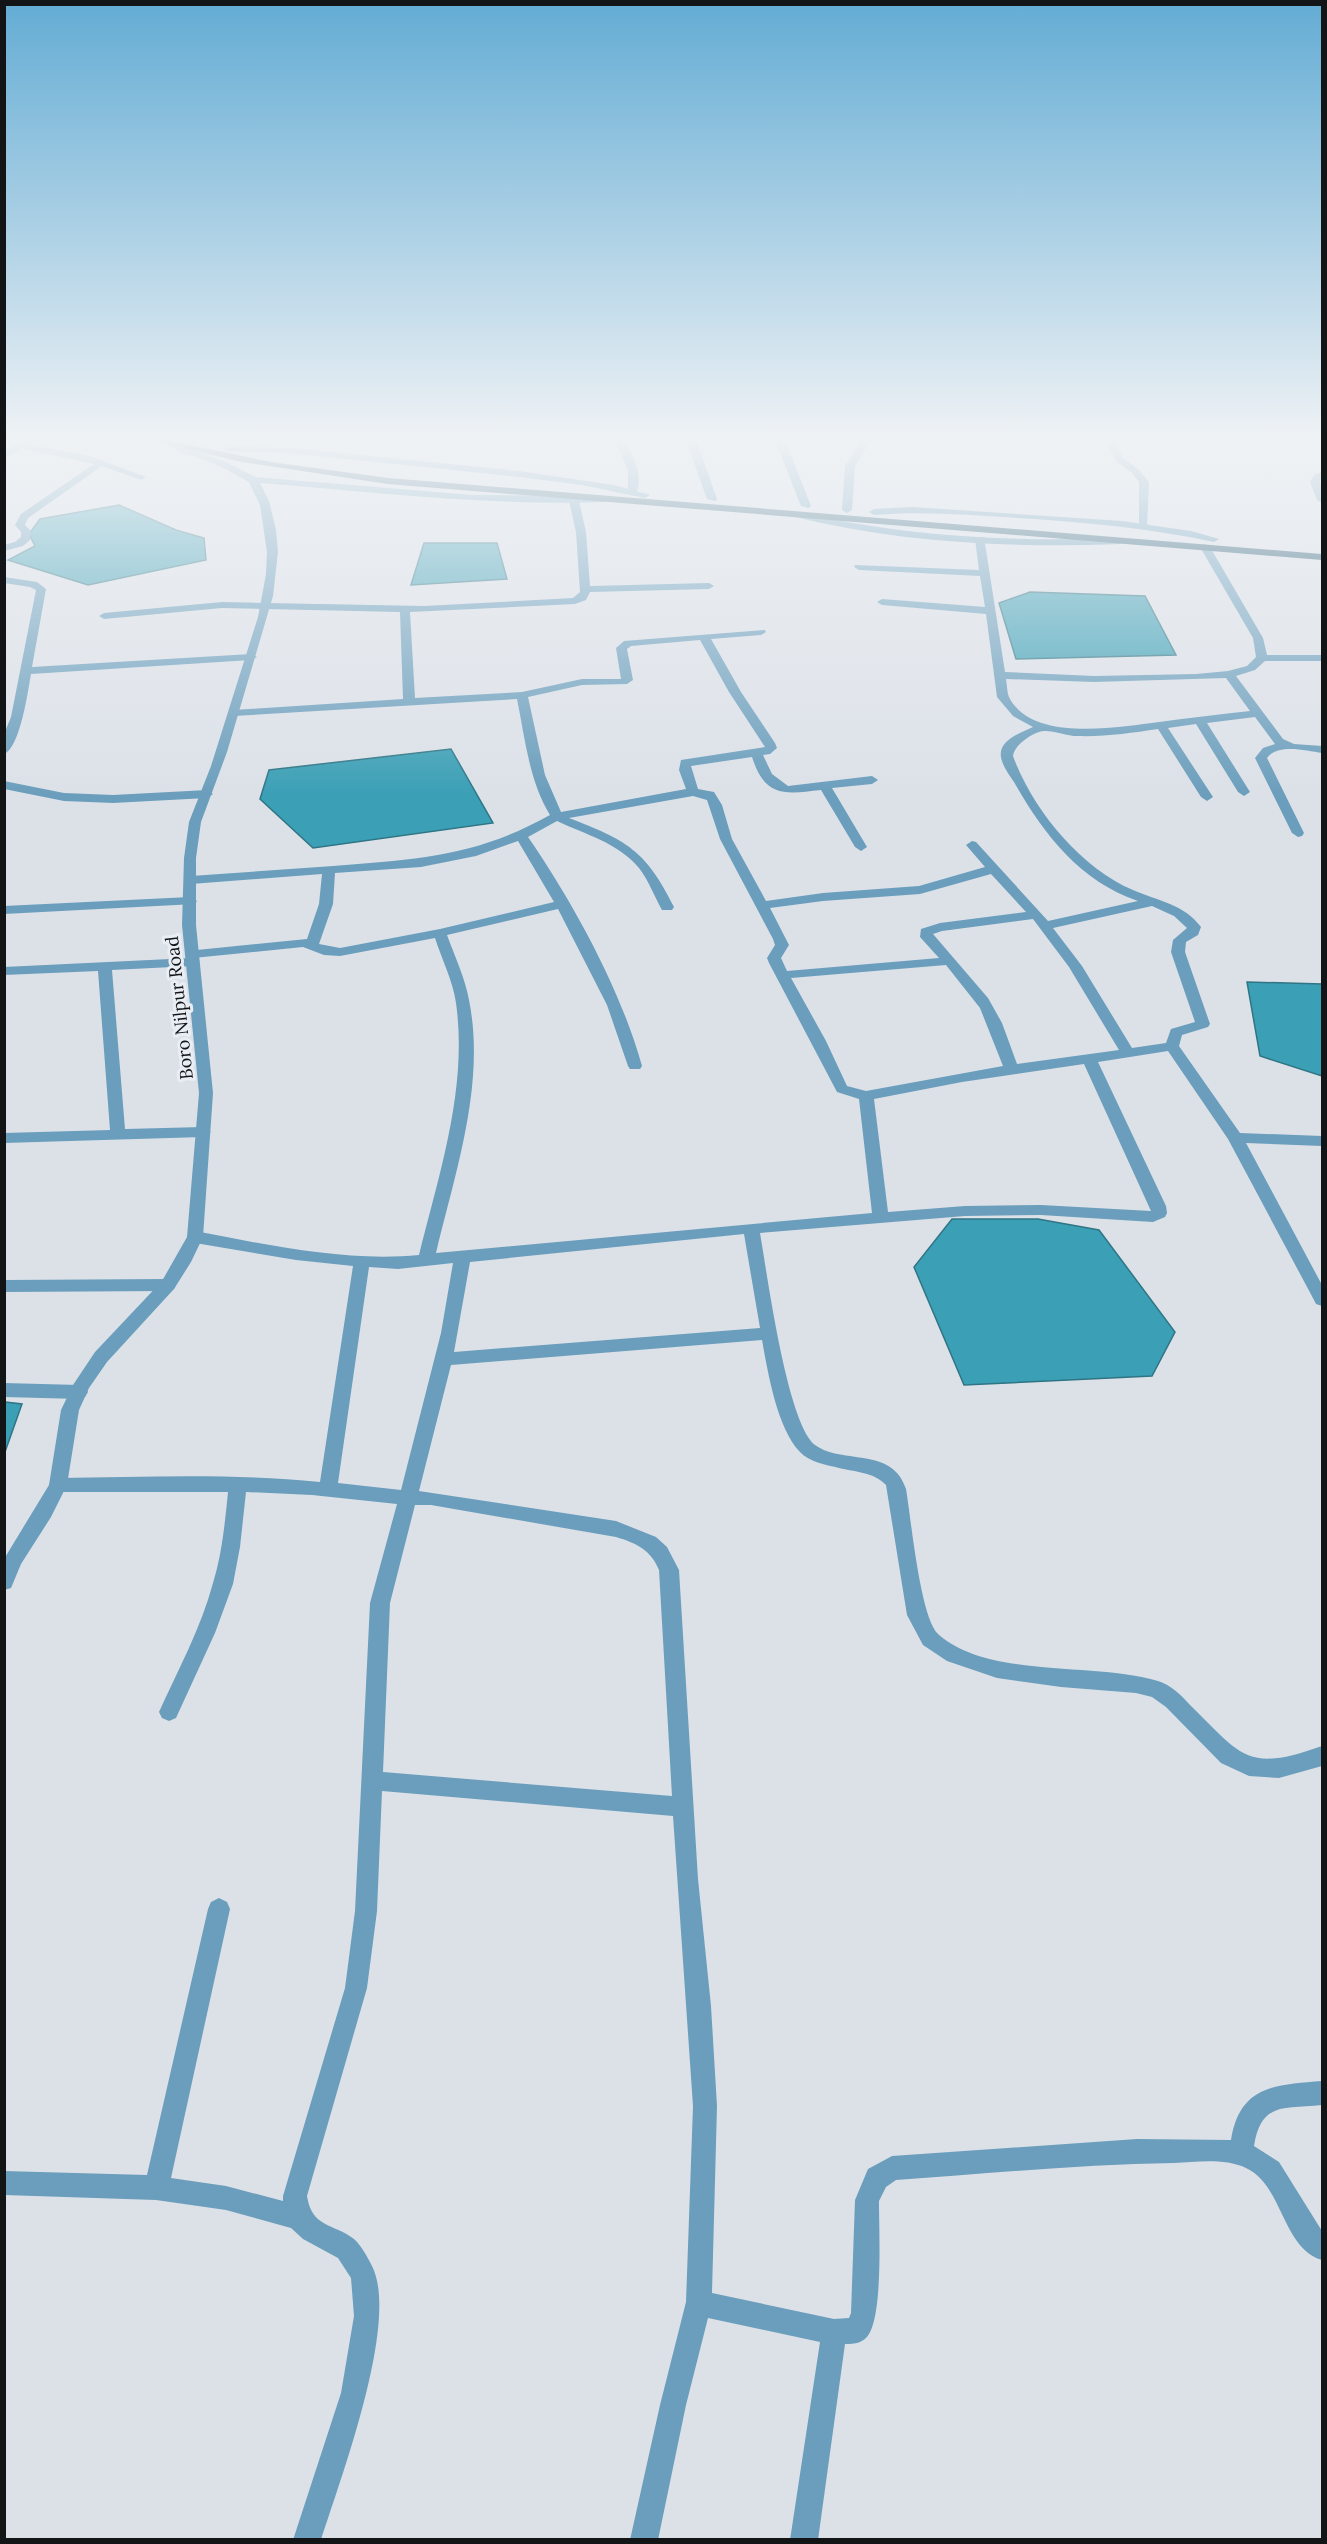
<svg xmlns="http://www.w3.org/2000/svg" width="1327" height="2544" font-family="Lora,serif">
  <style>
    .water { fill: #3b9fb5; stroke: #2f7585; stroke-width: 1.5 }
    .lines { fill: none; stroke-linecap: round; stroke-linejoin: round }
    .minor { fill: #6b9ebc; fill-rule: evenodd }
    .tertiary { fill: #6b9ebc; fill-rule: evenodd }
    .trunk { fill: #215670; fill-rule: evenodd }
    .labels { text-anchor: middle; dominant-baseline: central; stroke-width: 6; stroke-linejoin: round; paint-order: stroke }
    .street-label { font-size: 18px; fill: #121416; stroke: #e9eef5 }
  </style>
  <rect width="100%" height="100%" fill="#dce1e8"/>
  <!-- water -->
  <path class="water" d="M119,505L176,530L204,538L206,560L88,585L8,560L35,546L29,534L40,519Z
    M424,543H497L507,579L411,585Z
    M1030,592L1145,596L1176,655L1016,659L999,603Z
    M451,749L493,823L313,848L260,799L269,770Z
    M1247,982L1322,984V1076L1260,1056Z
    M952,1219H1038L1099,1230L1175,1332L1152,1376L964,1385L914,1267Z
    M5,1402L22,1404L5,1452L4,1402Z"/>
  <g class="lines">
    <!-- minor -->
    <path class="minor" d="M22,440H31L29,444L93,457L146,477L141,480L102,466L28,518L25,525L31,531L30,540L23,546L4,551V545L15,542L21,537V532L15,525L21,514L94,464L22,448L4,458V451Z
      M615,440H624C633,456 644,475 636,494L628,492V471Z
      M686,440H696L717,499L715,501L707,499Z
      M775,440H785L811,506L809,508L801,506Z
      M862,440H871L855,466L852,510L847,513L842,510L845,466Z
      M1001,440H1021C1017,444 1005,444 1001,440Z
      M1105,440H1115L1123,458L1138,469L1149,482L1147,527L1139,525V482L1132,473L1116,461Z
      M1322,472V478L1320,482L1322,489V503L1317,500L1310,482L1314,475Z
      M574,498L579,501L586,532L590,586L709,583L714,586L709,589L590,592L586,600L575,604L410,612L415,698L522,692L582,679H621L616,648L624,641L765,630L766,632L761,635L711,639L741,692L775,743L777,748L770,754L763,755L772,774L788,786L872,776L878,780L872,784L832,788L867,847L861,851L855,847L821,790C785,794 765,798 752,757L691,766L698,789L714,792L722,805L732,839L766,901L823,893L919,886L985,867L966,845L972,841L976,842L1048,921L1138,901C1079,881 1043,833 1014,782C1008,773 997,759 1002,748C1007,737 1023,732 1033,727L1013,716L997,697L986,614L882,605L877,602L882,599L985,607L980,576L859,570L854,567L855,565L979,570L975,539L984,537L1005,672L1094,676L1196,674L1228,671L1247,666L1256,657L1253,638L1200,547L1205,544L1210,547L1263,638L1267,655H1322V661H1265L1255,670L1236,676L1283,739L1294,744L1322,746V753C1306,751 1278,743 1267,758L1304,833L1302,836L1298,837L1292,833L1255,758L1263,748L1275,744L1255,717L1207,723L1250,792L1244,796L1238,792L1196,724L1168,728L1213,797L1207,801L1201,797L1158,729C1131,733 1104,737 1077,736C1068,736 1051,730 1044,731C1033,732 1014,745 1013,756C1033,810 1080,867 1133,890C1158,901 1184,904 1201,927L1198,935L1186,942L1185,952L1210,1024L1208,1027L1182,1035L1179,1046L1240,1133L1322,1136V1146L1246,1143L1322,1285V1306L1316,1304L1314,1300L1228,1139L1168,1051L1098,1062L1166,1206L1167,1213L1165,1217L1153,1222L1041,1215L965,1216L760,1233C767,1273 787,1423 815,1445C838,1462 878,1451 897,1473C901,1477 904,1484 906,1489C911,1518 920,1617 938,1634C988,1679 1096,1662 1158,1681C1171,1685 1181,1695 1190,1705C1242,1756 1247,1773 1322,1746V1766L1279,1778L1249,1776L1221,1763L1166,1707L1152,1697L1136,1693L1061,1687L997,1678L947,1661L923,1645L907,1615L886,1485C874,1472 855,1472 839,1468C827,1465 809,1462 800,1452C777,1428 768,1373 762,1340L451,1365L419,1491L616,1521L656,1537L667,1547L679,1570L698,1879L711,2006L717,2106L712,2293L834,2319L849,2318L851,2313L855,2200L868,2169L892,2156L1137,2139L1231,2140C1240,2085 1275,2085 1322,2081V2105C1285,2109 1261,2101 1254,2146L1279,2162L1322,2231V2260C1282,2248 1283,2185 1246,2168C1224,2158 1197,2162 1174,2163C1081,2164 988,2174 896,2180L886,2187L879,2201C879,2231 883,2311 869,2334C864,2343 855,2344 845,2344L818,2540H790L820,2342L708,2318L686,2405L658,2540H630L660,2405L686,2302L693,2106L673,1816L382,1791L377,1911L367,1988L307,2196C312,2228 333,2223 354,2239C361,2245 368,2258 372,2266C400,2321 340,2480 321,2540H293L341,2393L354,2316L351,2278L338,2258L303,2239L291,2228L226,2210L156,2200L4,2195V2171L147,2175L208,1909L211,1902L219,1898L227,1902L230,1909L171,2178L226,2186L283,2201V2196L345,1988L355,1911L370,1603L397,1504L312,1495L246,1492L240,1547L233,1584L215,1633L176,1718L169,1721L162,1718L159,1712C178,1670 201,1628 213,1583C222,1554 225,1522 228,1492H58L51,1490L49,1485L51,1480L58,1478C146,1477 233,1473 320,1482L353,1266L296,1260L195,1243L189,1241L187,1237L189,1233L195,1231C268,1245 345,1262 419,1255C439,1174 468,1088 456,1003C453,981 442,960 435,938L340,956L324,955L303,947L193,958L200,962L193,966L112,970L125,1129L203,1127L211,1132L203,1137L4,1143V1133L110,1130L98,971L4,975V967L191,958L185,954L187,951L307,939L319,904L322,874L191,884L184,880L191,876C238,873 286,869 333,866C417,859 475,857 550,815C529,781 525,738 517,699L234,716L228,713L234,710L403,699L400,612L222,608L104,619L99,616L104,613L222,602L424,606L573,598L580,592L576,532L569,501ZM700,640L729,692L765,747L681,760L679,770L686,789L561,812L545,775L528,697L582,685L627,684L633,680L627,649L631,646ZM1226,678L1250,711C1220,714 1189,718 1159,722C1118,727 1032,743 1009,697C1007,692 1007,684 1006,679L1094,682ZM693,796L707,800L720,839L773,939L775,945L767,958L769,963L837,1092L859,1099L872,1213L436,1253C455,1173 486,1084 469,1000C465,978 455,957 447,935L558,909L607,1005L628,1066L630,1069H640L642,1066C621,990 573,902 528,837L557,821C586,835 617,842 639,868C649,881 654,896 662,910H672L674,907C646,850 626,840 569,818ZM518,841L554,902L440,929L340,948L319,944L333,904L335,873L421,867L476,856ZM991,874L1026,912L940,923L921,929L920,937L939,958L787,971L781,958L789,945L770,908L823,901L920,894ZM1152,906L1174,916L1187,928L1173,940L1171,952L1195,1022L1171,1029L1166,1043L1132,1048L1082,966L1053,928ZM1033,919L1069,967L1119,1050L1017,1064L1002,1023L988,998L933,934L942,931ZM946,965L980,1008L1003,1066L866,1091L847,1086L826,1041L791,978ZM1084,1064L1151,1211L1041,1205L965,1206L888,1212L874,1099L962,1082ZM744,1234L760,1328L454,1352L470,1262ZM453,1263L441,1333L401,1490L338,1483L369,1267L398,1269ZM415,1505H431L616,1537C636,1543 651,1550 659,1570L672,1796L383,1772L390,1603Z
      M4,577L37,582L46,589L32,667L251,654L257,657L251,660L31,674C28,691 20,748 4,754V734L11,717L36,590L30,587L4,583Z
      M4,781L64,793L113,795L207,790L213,794L207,798L113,803L64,801L4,789Z
      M190,897L197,901L195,904L4,914V906Z
      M168,1279L174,1281L176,1285L174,1289L168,1291L4,1292V1280Z
      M4,1383L79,1385L85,1387L88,1392L85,1397L79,1399L4,1397Z"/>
    <!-- tertiary -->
    <path class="tertiary" d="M166,442H172L228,463L255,477L472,495L605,496L610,499L605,502C489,506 375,492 260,483L269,501L276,530L278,552L273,596L227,752L201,822L196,858V925L213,1093L203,1237L191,1262L174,1289L107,1362L89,1388L79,1410L67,1485L51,1517L21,1564L11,1588L4,1590V1559L49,1485L61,1410L73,1385L95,1352L162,1281L187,1237L199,1093L182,925L184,858L189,822L211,766L258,617L266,574L267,552L260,505L249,482L222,467L166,446Z
      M229,446L290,448L519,471L614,485L650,495L645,498L582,485L519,477L290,453L226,451L224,449Z
      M912,507L1122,521L1191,531L1219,539L1214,542C1149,528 1083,522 1017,518C969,515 922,511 874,515L869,512L874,509Z
      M794,511C902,537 1011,542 1121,538L1126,541L1121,544C1009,548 899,543 791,516V512Z"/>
    <!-- trunk -->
    <path class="trunk" d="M151,440H166L271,462L388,478L1322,554V560L388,484L242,462Z"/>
  </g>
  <!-- sky -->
  <linearGradient id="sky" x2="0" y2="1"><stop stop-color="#63acd4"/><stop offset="0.55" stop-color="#eff2f5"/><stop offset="1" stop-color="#eff2f5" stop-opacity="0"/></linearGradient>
  <rect width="1327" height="796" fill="url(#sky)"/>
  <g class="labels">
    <!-- street labels -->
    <g class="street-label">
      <text transform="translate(179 1008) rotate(-96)">Boro Nilpur Road</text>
    </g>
  </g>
  <!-- border -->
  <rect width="1327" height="2544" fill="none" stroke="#121416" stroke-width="12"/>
</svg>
